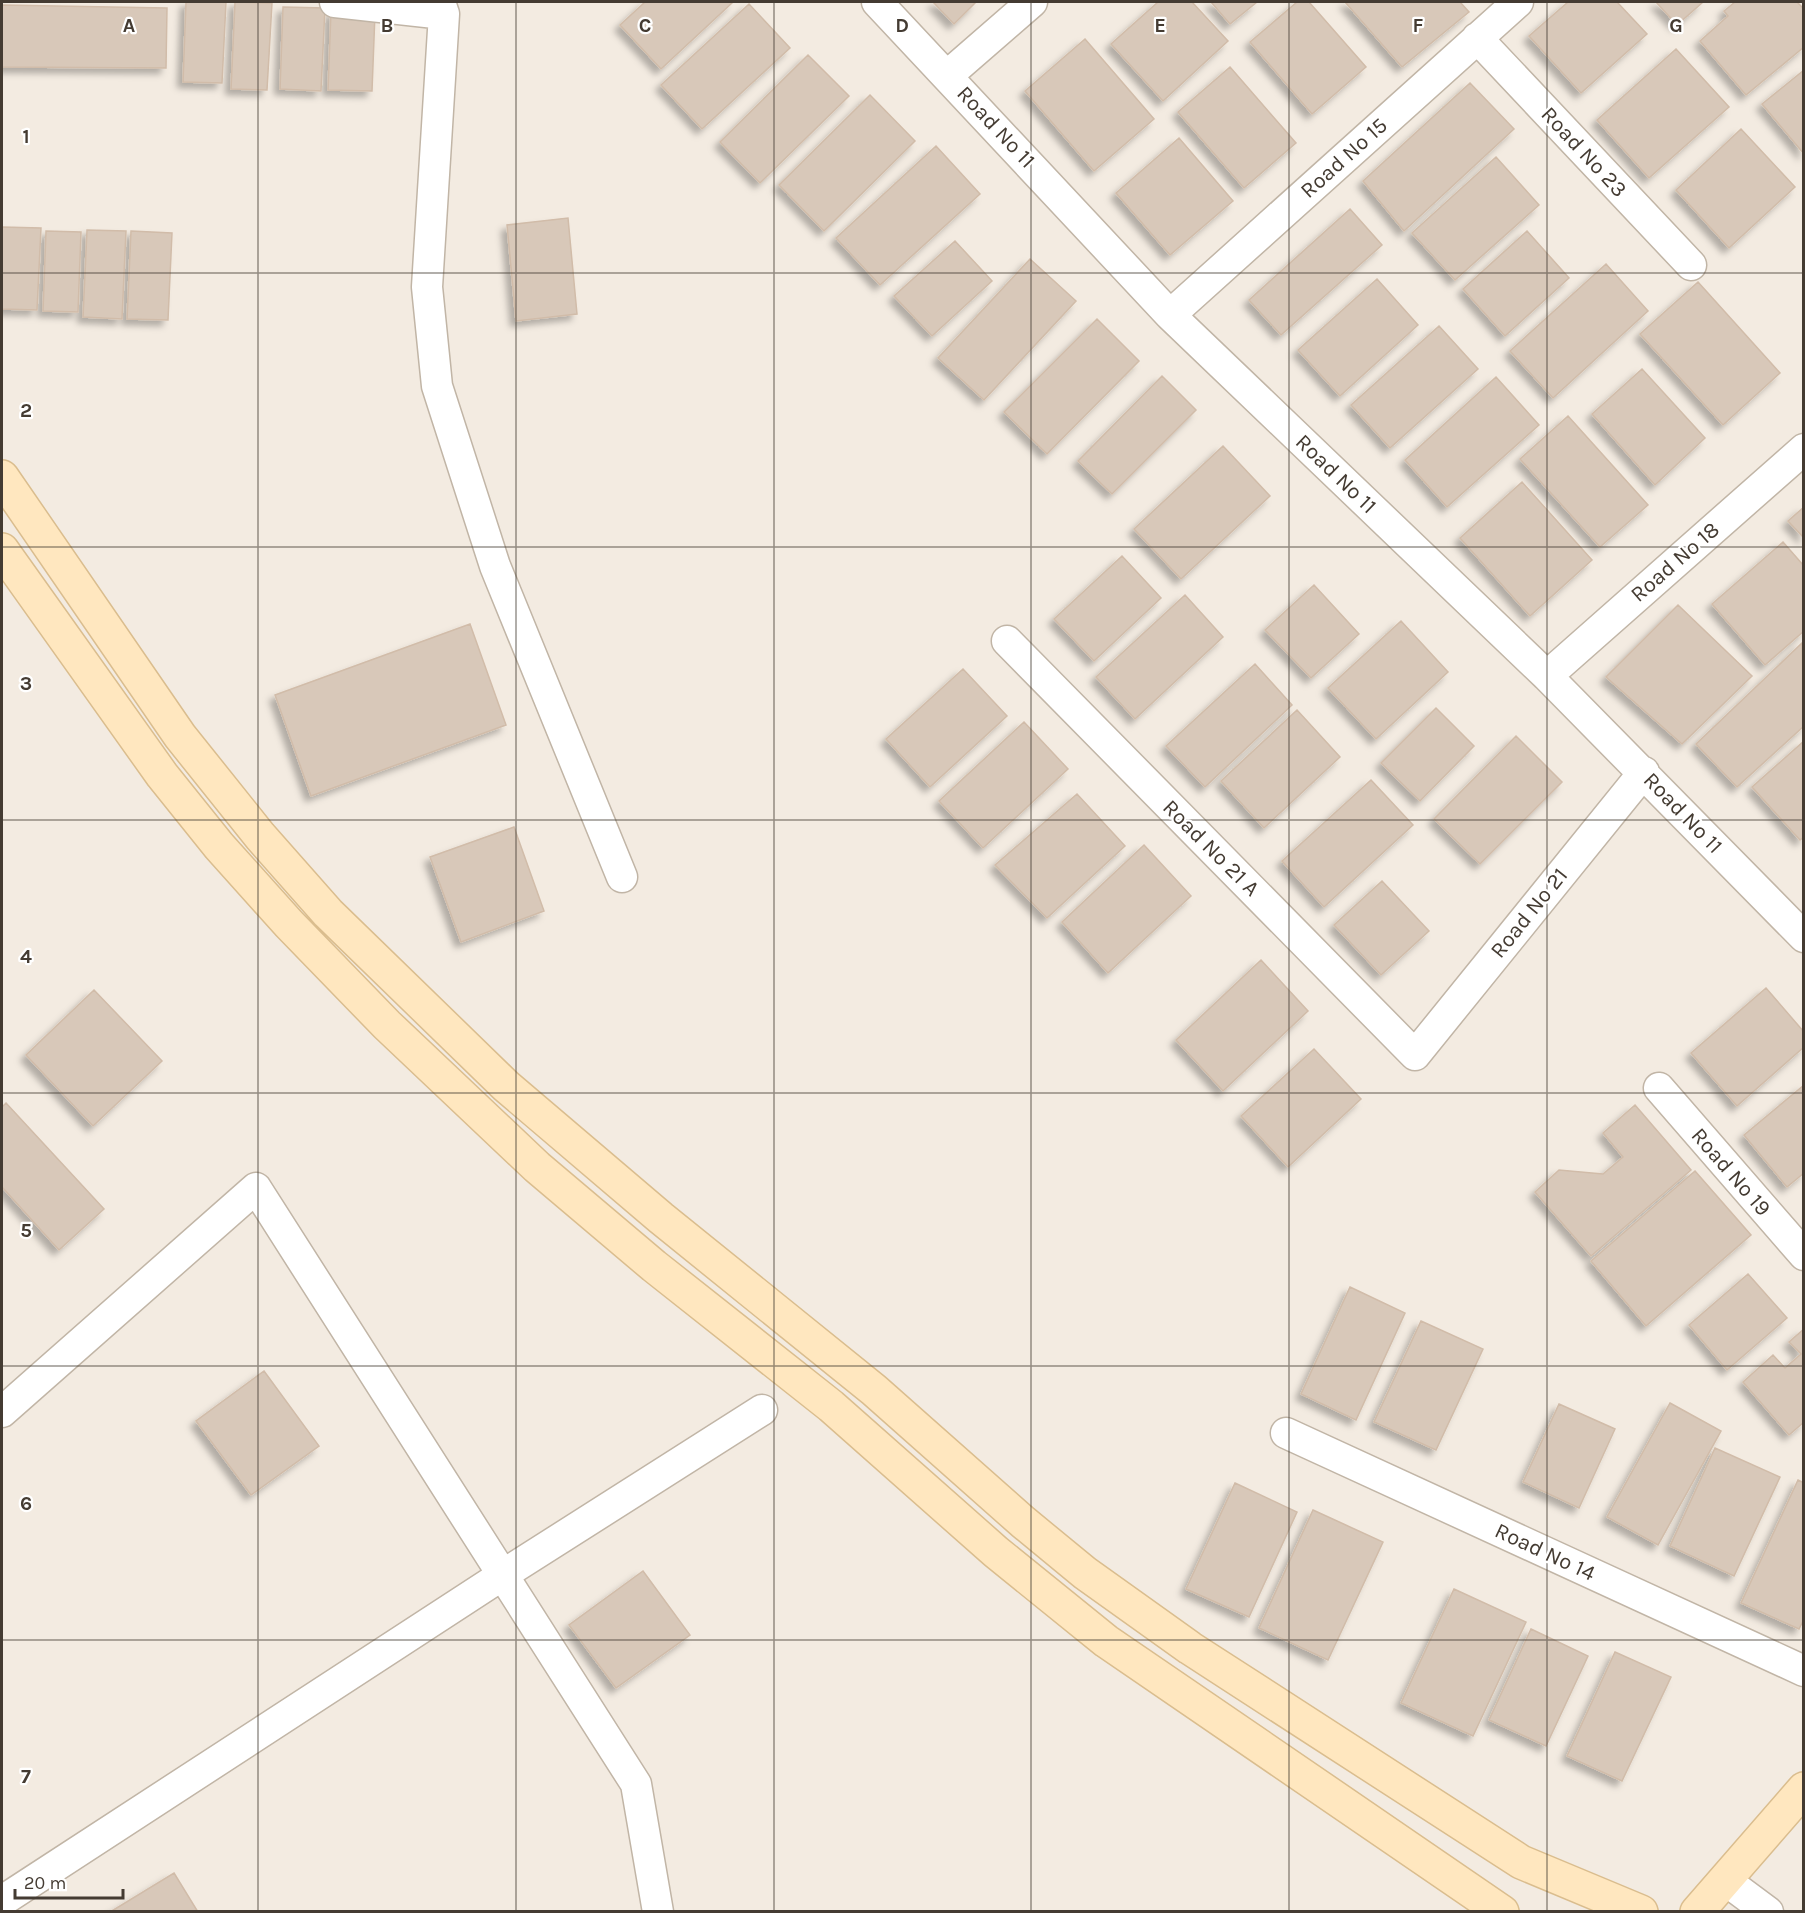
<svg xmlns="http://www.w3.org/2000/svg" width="1805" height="1913" font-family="Karla,sans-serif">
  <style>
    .building { fill: #d8c8b9; stroke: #d1bca9; stroke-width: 1.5; filter: url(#shadow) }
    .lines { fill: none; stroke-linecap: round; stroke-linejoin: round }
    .street-casing { stroke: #c1b5a6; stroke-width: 33 }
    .secondary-casing { stroke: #dabd8e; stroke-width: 36 }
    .street { stroke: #fff; stroke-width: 30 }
    .secondary { stroke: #ffe7bf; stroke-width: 33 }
    .grid { fill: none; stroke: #443b32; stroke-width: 1.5; stroke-opacity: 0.55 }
    .labels { text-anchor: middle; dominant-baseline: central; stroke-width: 4.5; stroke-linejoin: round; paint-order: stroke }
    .street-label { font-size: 22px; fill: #443b32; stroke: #fff }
    .grid-label { font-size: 20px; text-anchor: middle; font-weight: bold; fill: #443b32; stroke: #fff; stroke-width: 4.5; stroke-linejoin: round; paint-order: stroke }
  </style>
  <defs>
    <filter id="shadow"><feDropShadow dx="-5.5" dy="5.5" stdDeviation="3" flood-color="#0004"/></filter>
  </defs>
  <rect width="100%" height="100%" fill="#f3ebe1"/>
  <!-- building -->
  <path class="building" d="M186,2H226L222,83L183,82Z
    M235,2L272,3L267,90L231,89Z
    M645,2H733L661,69L620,25Z
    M933,2H976L954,24Z
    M1158,2H1192L1228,41L1163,101L1111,44Z
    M1211,2H1257L1230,24Z
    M1297,2H1309L1366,67L1312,114L1250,42Z
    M1345,2H1460L1469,12L1402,67Z
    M1568,2H1617L1647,34L1581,93L1529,36Z
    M1656,2H1703L1677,25Z
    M1735,2H1797L1804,9V47L1746,95L1700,41L1728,16L1724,11Z
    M749,4L790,48L702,129L661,85Z
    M2,5L167,8L166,68L2,67Z
    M283,7L325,8L321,91L280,89Z
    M331,11L375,13L372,91L328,90Z
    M1085,39L1154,119L1094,171L1025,91Z
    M1676,49L1729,107L1649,178L1597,120Z
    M808,55L849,96L760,183L720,142Z
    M1230,67L1296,143L1244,188L1178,112Z
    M1804,70V154L1762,104Z
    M1470,83L1514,129L1404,231L1363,181Z
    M870,95L915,141L824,231L779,185Z
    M1741,129L1795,187L1729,248L1676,190Z
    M1179,138L1233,201L1170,255L1116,193Z
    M936,146L980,194L880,285L836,238Z
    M1496,157L1539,205L1455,280L1412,233Z
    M1350,209L1382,245L1281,335L1249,300Z
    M568,218L577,314L516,321L507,225Z
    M2,227L41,228L37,310L2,309Z
    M87,230L126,231L122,319L83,317Z
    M46,231L81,232L78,312L43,311Z
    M131,231L172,233L168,320L127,319Z
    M1527,231L1569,278L1505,336L1463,289Z
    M955,241L992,281L932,336L894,296Z
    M1030,259L1076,301L984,400L938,358Z
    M1606,264L1648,311L1553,398L1510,351Z
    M1377,279L1418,325L1340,396L1298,350Z
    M1698,282L1780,373L1723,425L1640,334Z
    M1097,319L1139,361L1047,454L1004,412Z
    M1439,326L1478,369L1390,448L1351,405Z
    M1642,369L1705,438L1655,485L1592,414Z
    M1162,376L1196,410L1112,494L1078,461Z
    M1496,377L1539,425L1447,507L1405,460Z
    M1568,416L1648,505L1600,547L1520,459Z
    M1223,446L1270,496L1181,579L1134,529Z
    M1522,482L1592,560L1530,616L1460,538Z
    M1804,507V538L1788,521Z
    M1783,542L1804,566V631L1765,665L1712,604Z
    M1122,556L1161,598L1094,661L1054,619Z
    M1314,585L1359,634L1311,678L1265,630Z
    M1185,595L1223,637L1135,719L1096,677Z
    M1678,605L1752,676L1682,744L1606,677Z
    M1401,621L1448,672L1376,739L1328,688Z
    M470,624L506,725L311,796L275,695Z
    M1802,643L1804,726L1737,787L1696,744Z
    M1255,664L1292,705L1205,787L1166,746Z
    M963,669L1007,716L930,787L886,739Z
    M1436,708L1474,746L1420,801L1381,763Z
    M1297,710L1340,757L1264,828L1221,781Z
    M1024,722L1068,769L983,848L939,801Z
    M1516,736L1562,782L1480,864L1434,819Z
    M1804,741V837L1800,840L1752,787Z
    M1371,780L1413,825L1324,907L1282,861Z
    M1077,794L1125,846L1047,918L995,865Z
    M514,827L544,911L461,942L430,857Z
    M1144,845L1191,896L1108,973L1062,922Z
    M1382,881L1429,931L1381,975L1334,925Z
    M1261,960L1308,1011L1223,1091L1176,1040Z
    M1766,988L1804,1032V1047L1737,1106L1691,1053Z
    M94,990L162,1061L93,1126L26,1055Z
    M1314,1049L1361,1099L1288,1167L1241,1116Z
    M1804,1085V1173L1787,1187L1744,1135Z
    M6,1103L104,1209L59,1250L2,1187V1107Z
    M1635,1105L1691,1170L1591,1256L1535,1192L1559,1170L1603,1174L1623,1157L1603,1133Z
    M1695,1171L1751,1235L1646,1326L1591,1261Z
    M1748,1274L1787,1318L1727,1370L1689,1325Z
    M1350,1287L1405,1313L1356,1420L1301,1394Z
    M1421,1321L1483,1349L1436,1450L1374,1422Z
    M1804,1329V1422L1789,1435L1743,1382L1773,1355L1785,1368L1801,1354L1789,1342Z
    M264,1371L319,1446L251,1495L196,1421Z
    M1670,1403L1721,1431L1658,1545L1607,1517Z
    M1559,1404L1615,1429L1579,1508L1523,1482Z
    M1715,1448L1780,1477L1734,1576L1670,1546Z
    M1798,1480L1804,1483V1619L1799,1629L1741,1603Z
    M1235,1483L1297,1512L1249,1617L1186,1589Z
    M1313,1510L1383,1542L1328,1660L1259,1628Z
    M643,1571L690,1635L616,1688L569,1625Z
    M1454,1589L1526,1622L1473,1736L1401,1703Z
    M1531,1629L1588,1656L1546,1746L1489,1720Z
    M1615,1652L1671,1677L1622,1781L1567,1756Z
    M174,1873L198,1912H110Z"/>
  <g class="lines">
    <defs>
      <path id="street" d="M335,2L444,14
        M440,2L444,14L427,287L437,386L495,566L622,877
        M877,2L1170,315L1547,676L1804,937
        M1477,38L1691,265
        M948,75L1032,2
        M1170,315L1518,2
        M1007,641L1415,1055L1644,772
        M1547,676L1804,449
        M1659,1088L1804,1255
        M2,1412L256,1188L636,1784L658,1912
        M1286,1433L1804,1671
        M1725,1880L1768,1912
        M2,1901L501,1576L762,1410"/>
      <path id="secondary" d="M2,477L180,736L260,836L328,913L506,1086L661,1218L874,1390L1023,1522L1085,1573L1190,1648L1521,1862L1641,1912
        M2,550L162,775L219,846L289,924L387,1025L537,1167L654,1266L831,1406L996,1552L1106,1641L1502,1912
        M1697,1912L1804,1789"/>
    </defs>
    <!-- street casing -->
    <use href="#street" class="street-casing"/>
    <!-- secondary casing -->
    <use href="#secondary" class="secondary-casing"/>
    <!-- street -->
    <use href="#street" class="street"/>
    <!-- secondary -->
    <use href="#secondary" class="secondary"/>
  </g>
  <!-- grid -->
  <path class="grid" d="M258,2V1912M516,2V1912M774,2V1912M1031,2V1912M1289,2V1912M1547,2V1912M2,273H1804M2,547H1804M2,820H1804M2,1093H1804M2,1366H1804M2,1640H1804"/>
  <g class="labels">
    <!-- street labels -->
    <g class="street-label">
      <text transform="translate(996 127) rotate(47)">Road No 11</text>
      <text transform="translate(1584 152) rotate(47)">Road No 23</text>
      <text transform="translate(1344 158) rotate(-42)">Road No 15</text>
      <text transform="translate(1336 474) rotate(44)">Road No 11</text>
      <text transform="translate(1675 562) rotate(-41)">Road No 18</text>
      <text transform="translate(1683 813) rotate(46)">Road No 11</text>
      <text transform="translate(1211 848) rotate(45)">Road No 21 A</text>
      <text transform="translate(1529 913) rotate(-51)">Road No 21</text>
      <text transform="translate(1731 1172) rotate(49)">Road No 19</text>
      <text transform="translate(1545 1552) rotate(25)">Road No 14</text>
    </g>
  </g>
  <g class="grid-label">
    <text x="129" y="32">A</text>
    <text x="387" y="32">B</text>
    <text x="645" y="32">C</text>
    <text x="902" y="32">D</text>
    <text x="1160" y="32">E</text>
    <text x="1418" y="32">F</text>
    <text x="1676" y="32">G</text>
    <text x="26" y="143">1</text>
    <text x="26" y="417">2</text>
    <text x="26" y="690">3</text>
    <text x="26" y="963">4</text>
    <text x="26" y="1237">5</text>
    <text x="26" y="1510">6</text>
    <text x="26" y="1783">7</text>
  </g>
  <!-- border -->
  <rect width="1805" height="1913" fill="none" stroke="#443b32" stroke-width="6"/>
  <!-- scale -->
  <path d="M15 1889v9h108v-9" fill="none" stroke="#443b32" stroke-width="3"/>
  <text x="24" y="1889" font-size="18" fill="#443b32" stroke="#ffffff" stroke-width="4.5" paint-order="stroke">20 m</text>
</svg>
